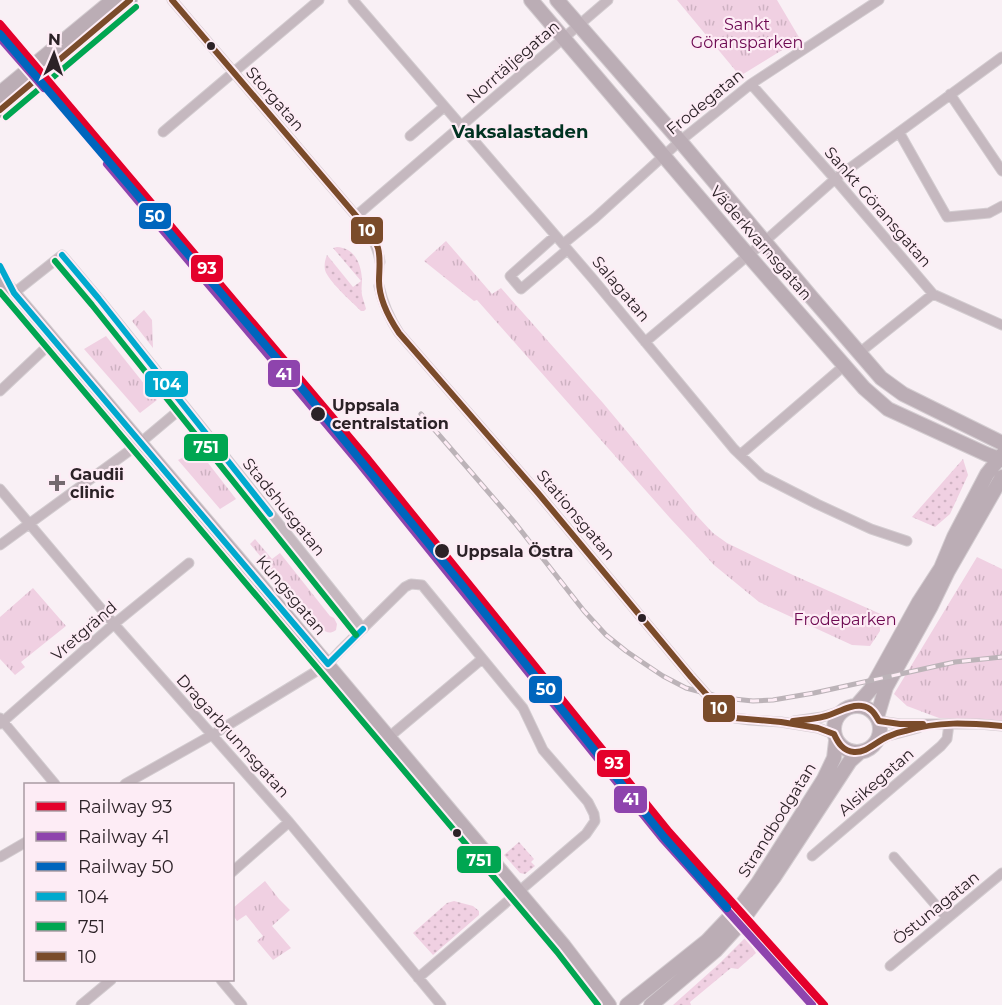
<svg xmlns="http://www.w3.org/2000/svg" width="1002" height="1005" font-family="Montserrat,sans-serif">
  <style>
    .grass { fill: url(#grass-dots) }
    .park { fill: url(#park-tufts) }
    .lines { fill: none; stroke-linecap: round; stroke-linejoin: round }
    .street-tunnel { stroke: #d0c7cc; stroke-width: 9; stroke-dasharray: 9 4.5; stroke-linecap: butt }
    .street-casing { stroke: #d3ccd0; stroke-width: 11 }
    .secondary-casing { stroke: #d3ccd0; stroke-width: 16 }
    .street { stroke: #c5b8bf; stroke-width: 9 }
    .secondary { stroke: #bbadb5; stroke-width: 14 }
    .rail-casing { stroke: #bcb3b8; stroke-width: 5 }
    .rail { stroke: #fdecf5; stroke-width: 3; stroke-dasharray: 9; stroke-linecap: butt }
    .bus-1-casing { stroke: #fdecf5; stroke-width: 10 }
    .bus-2-casing { stroke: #fdecf5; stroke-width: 10 }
    .bus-3-casing { stroke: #fdecf5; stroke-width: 10 }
    .bus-1 { stroke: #00a9ce; stroke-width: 6 }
    .bus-2 { stroke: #00a651; stroke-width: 6 }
    .bus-3 { stroke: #7a4b2a; stroke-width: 6 }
    .rail-1-casing { stroke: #fdecf5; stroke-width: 12 }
    .rail-2-casing { stroke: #fdecf5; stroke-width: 12 }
    .rail-3-casing { stroke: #fdecf5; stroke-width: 12 }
    .rail-1 { stroke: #e4002b; stroke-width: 8 }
    .rail-2 { stroke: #8e44ad; stroke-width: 8 }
    .rail-3 { stroke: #0065bd; stroke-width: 8 }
    .bus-dot { fill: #2c2227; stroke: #fdecf5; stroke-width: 2 }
    .poi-dot { fill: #746a6f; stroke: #fdecf5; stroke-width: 2 }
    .labels { text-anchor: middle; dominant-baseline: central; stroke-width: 4.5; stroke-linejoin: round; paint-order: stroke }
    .park-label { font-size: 16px; fill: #6d0951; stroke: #fdecf5 }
    .street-label { font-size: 16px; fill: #2c2227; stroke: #fdecf5 }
    .stop-label { font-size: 16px; font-weight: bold; fill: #2c2227; stroke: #fdecf5; text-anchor: start }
    .poi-label { font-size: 16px; font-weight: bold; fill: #2c2227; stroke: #fdecf5; text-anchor: start }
    .neighbourhood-label { font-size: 18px; font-weight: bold; fill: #013221; stroke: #fdecf5 }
    .line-badge { stroke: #fdecf5; stroke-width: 2 }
    .badge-label { font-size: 16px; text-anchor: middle; font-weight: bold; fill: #fff }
  </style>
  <defs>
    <pattern id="grass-dots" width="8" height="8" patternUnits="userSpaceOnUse" patternTransform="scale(1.5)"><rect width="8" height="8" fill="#f0d0e2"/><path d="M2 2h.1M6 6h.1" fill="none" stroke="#ceb2c2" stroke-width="1.8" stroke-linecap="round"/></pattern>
    <pattern id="park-tufts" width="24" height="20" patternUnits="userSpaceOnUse" patternTransform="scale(1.5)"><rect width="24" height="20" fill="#f0d0e2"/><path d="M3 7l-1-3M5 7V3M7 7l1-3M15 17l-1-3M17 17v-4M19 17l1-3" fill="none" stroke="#ceb2c2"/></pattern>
  </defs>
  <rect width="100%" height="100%" fill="#f9f0f5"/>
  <!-- grass -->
  <path class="grass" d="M337,247C355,248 361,264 362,279C362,285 361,289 362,295C363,300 365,304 366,309L364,311H361C352,302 328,281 325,270C324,265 325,260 327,255L353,287L361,281L333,248Z
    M963,459L968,475L950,514L935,527L912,517Z
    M519,842L534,859L531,862L535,866L525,874L520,873L504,855Z
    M454,901L473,906L479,911V915L433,955L413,933L447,903Z
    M746,937L756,953L738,969L731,968L690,1002L691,1005H673L720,963Z"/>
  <!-- park -->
  <path class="park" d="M677,0H777L800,39L740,76Z
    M446,241L492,294L501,288L603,403L698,517L713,533L727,543L793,575L885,616L880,625V631L870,646L852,645L759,602L714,565L670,518L477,300L474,301L424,261Z
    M144,310L152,320L153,348L132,321Z
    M106,336L157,400L140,413L84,349Z
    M198,450L236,499L220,509L178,460Z
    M255,539L272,559L280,553L330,616L334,618L337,624L336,630C330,634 327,633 322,629L250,544Z
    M977,557L1002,569V722L939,718L907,706L894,694Z
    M33,588L66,626L21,662L25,667L15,675L0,659V617Z
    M265,881L279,899L290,910L272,926L291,948L273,960L257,941L263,936L246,915L237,921L233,915V908Z"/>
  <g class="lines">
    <!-- street-tunnel -->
    <path class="street-tunnel" d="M379,286L380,262"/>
    <defs>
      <path id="street" d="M172,0L363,224C372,237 378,247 380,262
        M353,0L593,279L734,449L762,476L817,504L871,529L907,541
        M751,84L835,179L933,294L1002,325
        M950,94L1002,171
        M163,132L319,0
        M899,132L947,217L989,213L1002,206
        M410,136L444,107
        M356,216L608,0
        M555,236L510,276L521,289L567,250
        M563,244L595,218L680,141L751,84L879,0
        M379,286C383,304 389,318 399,333L538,493L691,677L722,712L735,718L750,720L781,722L818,728L834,734
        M14,293L62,255L99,299L363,629
        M645,342L764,242L835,179L1002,57
        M859,353L933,294
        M0,391L54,340
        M740,455L845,365
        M0,489L114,624L289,822L441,1005
        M0,545L140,443L184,406
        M0,718L55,784
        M794,721L822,717L841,711
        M879,721L900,724H979L1002,726
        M0,724L114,624L189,563
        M389,737L482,659
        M875,743L888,736L918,728
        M125,784L212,735L328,664L340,651L405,587L411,584L422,585L523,708L543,750L588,802L594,814L595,821L586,834L418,978
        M812,856L941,746L947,739L949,724
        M0,857L26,842
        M894,857L947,918
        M232,872L289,822
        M890,966L1002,873
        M221,980L242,1005
        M81,1005L111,980"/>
      <path id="secondary" d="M531,0L748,255L864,388L888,409L986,454L1002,460
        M557,0L680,141L812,298L881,378L903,394L1002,443
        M0,93L113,0
        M0,110L130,0
        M0,278L236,556L564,946L609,1005
        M857,705L871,689L919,602L941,568L954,537L987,474L1002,455
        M834 729a23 23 0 1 1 46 0a23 23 0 1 1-46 0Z
        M877,717L886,687L931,606L948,571L1002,477
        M627,1005L707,941L744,902L758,883L824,779L834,758L836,741
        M651,1005L715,951L738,926L774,877L850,761L860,752"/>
    </defs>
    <!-- street casing -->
    <use href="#street" class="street-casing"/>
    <!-- secondary casing -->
    <use href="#secondary" class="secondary-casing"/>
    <!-- street -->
    <use href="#street" class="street"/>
    <!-- secondary -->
    <use href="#secondary" class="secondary"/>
    <defs>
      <path id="rail" d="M421,414L515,523L584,611L606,635L626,651L645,664L663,676L686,688L724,698L753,701L773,700L814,693L955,662L1002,657
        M727,908L815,1005"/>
    </defs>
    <!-- rail casing -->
    <use href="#rail" class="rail-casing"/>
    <!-- rail -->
    <use href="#rail" class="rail"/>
    <defs>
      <path id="bus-1" d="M62,255L99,299L270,514
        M0,266L14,293L328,664
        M328,664L363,629"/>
      <path id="bus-2" d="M6,117L136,7
        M55,261L92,305L356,635
        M0,292L557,952L598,1005"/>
      <path id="bus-3" d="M172,0L363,224C368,232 375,239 378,248C381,259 379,270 379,281C379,300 389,318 399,333L538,493L691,677L722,712L735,718L781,722L818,728L834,734C838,743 843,751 854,752C866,753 876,742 887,737C893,734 899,732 905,731C940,721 966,723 1002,726
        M0,110L130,0
        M793,721C804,720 815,719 826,716C837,713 850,704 862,706C871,707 875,714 879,721L900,724H923"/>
    </defs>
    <!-- bus-1 casing -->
    <use href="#bus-1" class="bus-1-casing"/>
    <!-- bus-2 casing -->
    <use href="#bus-2" class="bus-2-casing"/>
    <!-- bus-3 casing -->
    <use href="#bus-3" class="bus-3-casing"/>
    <!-- bus-1 -->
    <use href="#bus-1" class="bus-1"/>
    <!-- bus-2 -->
    <use href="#bus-2" class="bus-2"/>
    <!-- bus-3 -->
    <use href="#bus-3" class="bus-3"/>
    <defs>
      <path id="rail-1" d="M0,24L366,457L669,832L824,1005"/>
      <path id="rail-2" d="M0,38L44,88
        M107,164L359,463L662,838L812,1005"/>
      <path id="rail-3" d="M0,34L296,381L463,586L664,837L727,908"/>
    </defs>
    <!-- rail-1 casing -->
    <use href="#rail-1" class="rail-1-casing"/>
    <!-- rail-2 casing -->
    <use href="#rail-2" class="rail-2-casing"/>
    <!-- rail-3 casing -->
    <use href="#rail-3" class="rail-3-casing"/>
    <!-- rail-1 -->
    <use href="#rail-1" class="rail-1"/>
    <!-- rail-2 -->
    <use href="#rail-2" class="rail-2"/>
    <!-- rail-3 -->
    <use href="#rail-3" class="rail-3"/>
  </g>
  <!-- markers -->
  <g class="bus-dot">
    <circle cx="211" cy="46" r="5"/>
    <circle cx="318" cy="414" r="8"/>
    <circle cx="442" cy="551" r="8"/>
    <circle cx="642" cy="618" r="5"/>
    <circle cx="457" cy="833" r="5"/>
  </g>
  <path class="poi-dot" d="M54 474h6v6h6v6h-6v6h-6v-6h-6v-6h6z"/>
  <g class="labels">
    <!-- park labels -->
    <g class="park-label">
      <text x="747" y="24">Sankt<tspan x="747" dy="18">Göransparken</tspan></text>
      <text x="845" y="619">Frodeparken</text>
    </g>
    <!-- street labels -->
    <g class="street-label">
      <text transform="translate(513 62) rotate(-41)">Norrtäljegatan</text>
      <text transform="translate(275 99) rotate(49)">Storgatan</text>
      <text transform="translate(705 102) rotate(-39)">Frodegatan</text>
      <text transform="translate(878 207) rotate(49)">Sankt Göransgatan</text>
      <text transform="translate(761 243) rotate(49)">Väderkvarnsgatan</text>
      <text transform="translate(621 289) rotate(50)">Salagatan</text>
      <text transform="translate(284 507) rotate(51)">Stadshusgatan</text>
      <text transform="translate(576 515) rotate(50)">Stationsgatan</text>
      <text transform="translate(291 595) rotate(50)">Kungsgatan</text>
      <text transform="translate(84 631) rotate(-41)">Vretgränd</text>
      <text transform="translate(233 736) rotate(48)">Dragarbrunnsgatan</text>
      <text transform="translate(876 782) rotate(-41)">Alsikegatan</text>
      <text transform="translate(777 820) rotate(-58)">Strandbodgatan</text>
      <text transform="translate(936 908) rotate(-39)">Östunagatan</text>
    </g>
    <!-- stop labels -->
    <g class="stop-label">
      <text x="332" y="405">Uppsala<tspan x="332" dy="18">centralstation</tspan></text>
      <text x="456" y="551">Uppsala Östra</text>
    </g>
    <!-- poi labels -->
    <g class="poi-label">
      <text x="70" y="474">Gaudii<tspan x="70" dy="18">clinic</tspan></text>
    </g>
    <!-- neighbourhood labels -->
    <g class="neighbourhood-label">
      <text x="520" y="132">Vaksalastaden</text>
    </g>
  </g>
  <g class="line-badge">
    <rect x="138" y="202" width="34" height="28" rx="6" fill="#0065bd"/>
    <rect x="350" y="216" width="34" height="29" rx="6" fill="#7a4b2a"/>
    <rect x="190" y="254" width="34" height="29" rx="6" fill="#e4002b"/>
    <rect x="267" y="359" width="34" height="29" rx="6" fill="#8e44ad"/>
    <rect x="144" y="370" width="45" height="28" rx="6" fill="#00a9ce"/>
    <rect x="183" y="433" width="46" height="29" rx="6" fill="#00a651"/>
    <rect x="528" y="675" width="35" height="29" rx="6" fill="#0065bd"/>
    <rect x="702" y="694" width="34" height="29" rx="6" fill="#7a4b2a"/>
    <rect x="596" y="749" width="35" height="29" rx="6" fill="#e4002b"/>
    <rect x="613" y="785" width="35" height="29" rx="6" fill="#8e44ad"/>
    <rect x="456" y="845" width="46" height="29" rx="6" fill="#00a651"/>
  </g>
  <g class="badge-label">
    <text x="155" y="222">50</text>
    <text x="367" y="236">10</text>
    <text x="207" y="274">93</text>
    <text x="284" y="380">41</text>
    <text x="167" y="390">104</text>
    <text x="206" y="453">751</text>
    <text x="546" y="695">50</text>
    <text x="719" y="714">10</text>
    <text x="614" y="769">93</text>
    <text x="631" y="805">41</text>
    <text x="479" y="866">751</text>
  </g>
  <!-- legend -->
  <rect x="24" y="783" width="210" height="198" fill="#fdecf5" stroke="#a99ba3" stroke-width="1.5"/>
  <rect x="36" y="802" width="30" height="9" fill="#e4002b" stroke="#a99ba3" stroke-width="1.5"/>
  <text x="78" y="813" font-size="18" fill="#2c2227">Railway 93</text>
  <rect x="36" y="832" width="30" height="9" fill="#8e44ad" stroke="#a99ba3" stroke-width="1.5"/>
  <text x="78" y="843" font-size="18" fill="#2c2227">Railway 41</text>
  <rect x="36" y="862" width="30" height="9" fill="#0065bd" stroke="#a99ba3" stroke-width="1.5"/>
  <text x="78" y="873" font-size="18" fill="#2c2227">Railway 50</text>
  <rect x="36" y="892" width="30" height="9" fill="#00a9ce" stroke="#a99ba3" stroke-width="1.5"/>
  <text x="78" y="903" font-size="18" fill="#2c2227">104</text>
  <rect x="36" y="922" width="30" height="9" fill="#00a651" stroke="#a99ba3" stroke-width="1.5"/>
  <text x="78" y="933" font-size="18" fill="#2c2227">751</text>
  <rect x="36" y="952" width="30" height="9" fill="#7a4b2a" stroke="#a99ba3" stroke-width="1.5"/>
  <text x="78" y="963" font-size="18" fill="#2c2227">10</text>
  <!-- north arrow -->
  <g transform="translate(54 54) rotate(2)" stroke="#fdecf5" stroke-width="4.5" paint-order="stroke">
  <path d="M0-4.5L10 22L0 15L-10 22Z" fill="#2c2227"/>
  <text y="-9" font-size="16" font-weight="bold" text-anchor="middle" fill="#2c2227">N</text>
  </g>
</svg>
